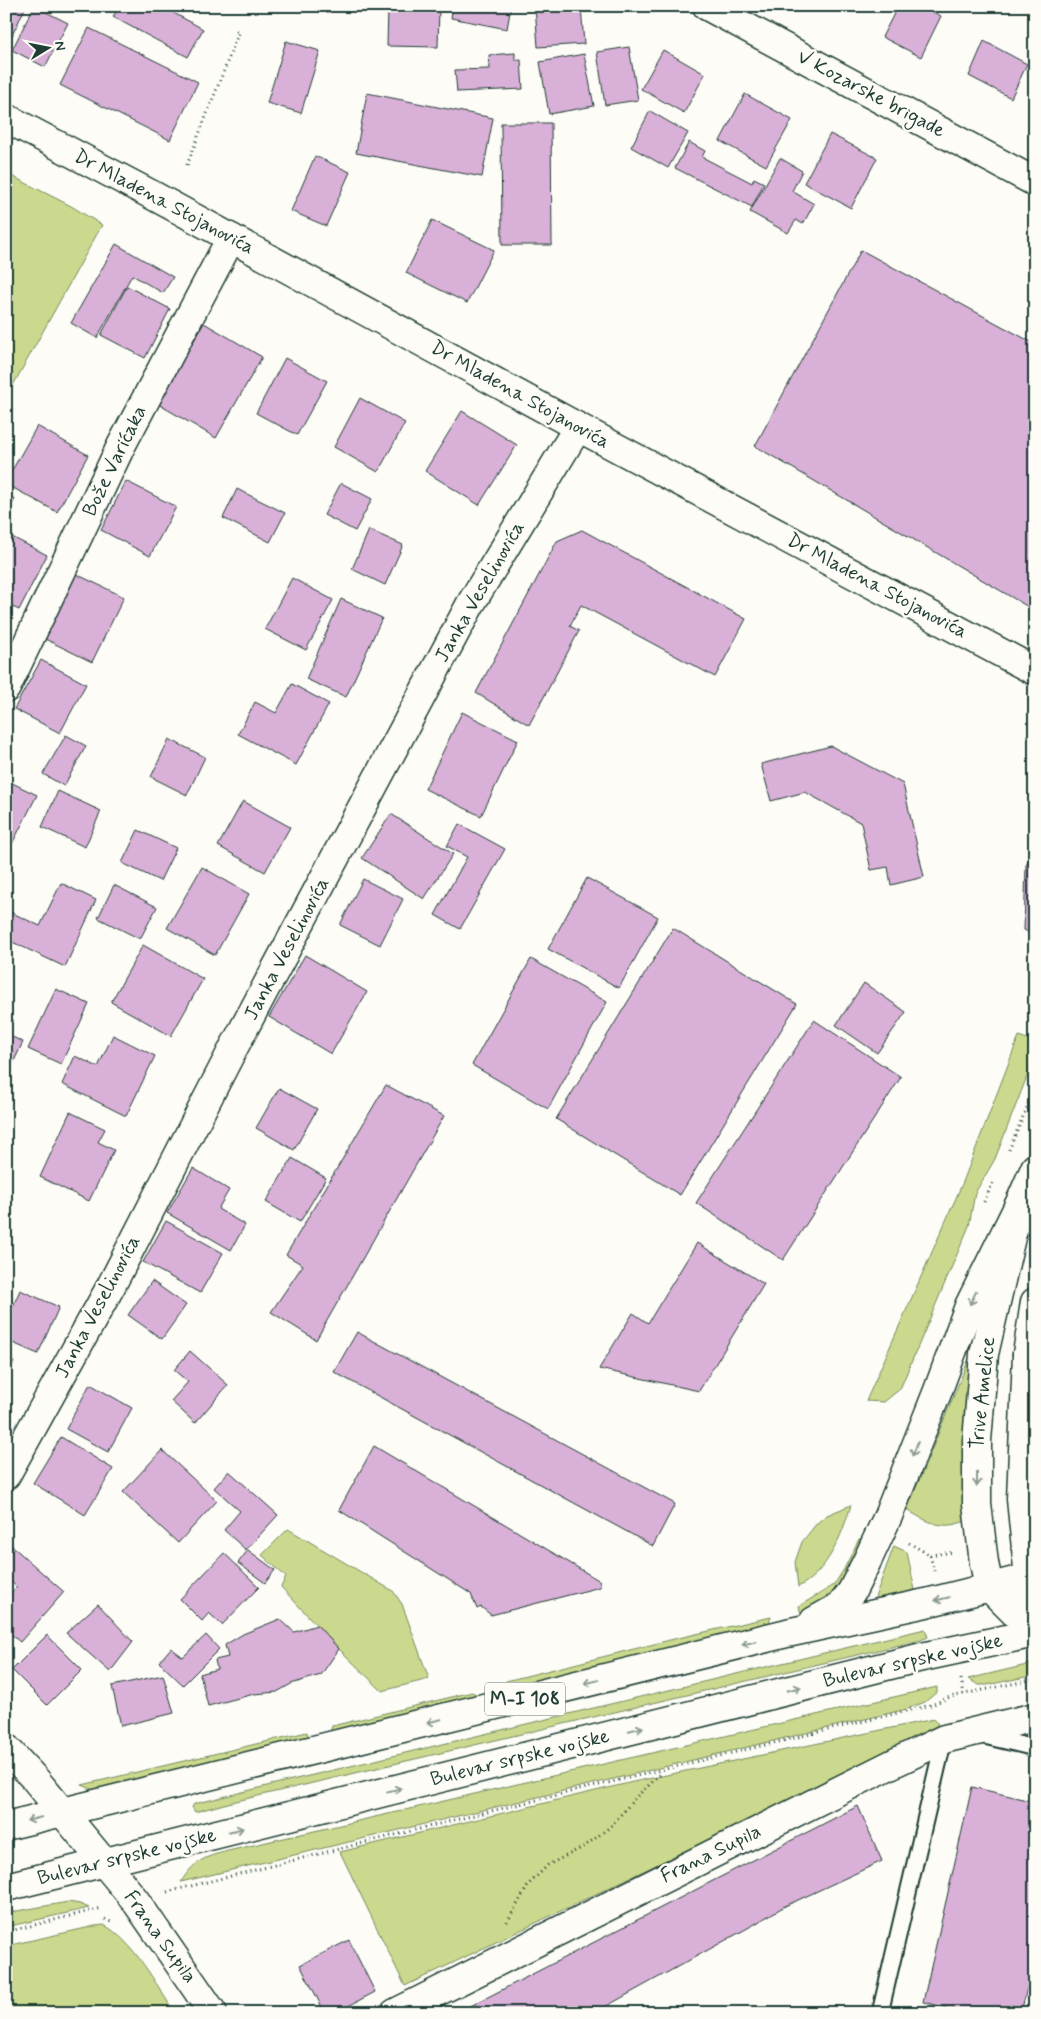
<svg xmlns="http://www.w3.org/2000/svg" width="1041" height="2019" font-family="Mynerve,sans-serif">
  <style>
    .green { fill: #cad98d; stroke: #748b60 }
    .building { fill: #d9b0d7; stroke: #1f3d34 }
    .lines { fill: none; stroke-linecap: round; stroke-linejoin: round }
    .lane-casing { stroke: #1f3d34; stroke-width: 19 }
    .street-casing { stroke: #1f3d34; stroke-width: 31 }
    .secondary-casing { stroke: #1f3d34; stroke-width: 31 }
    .primary-casing { stroke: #1f3d34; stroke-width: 31 }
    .path { stroke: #1f3d34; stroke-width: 3; stroke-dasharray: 1 4; stroke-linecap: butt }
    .lane { stroke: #fdfcf7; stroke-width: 15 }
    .street { stroke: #fdfcf7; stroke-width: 28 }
    .secondary { stroke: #fdfcf7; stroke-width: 28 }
    .primary { stroke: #fdfcf7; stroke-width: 28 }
    .oneway { stroke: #8e9c96 }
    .labels { text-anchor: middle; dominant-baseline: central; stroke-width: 5; stroke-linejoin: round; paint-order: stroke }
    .shield { fill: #fdfcf7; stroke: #62766e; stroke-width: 1 }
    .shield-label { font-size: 19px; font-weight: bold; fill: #1f3d34 }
    .street-label { font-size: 20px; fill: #1f3d34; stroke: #fdfcf7 }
  </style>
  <rect width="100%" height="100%" fill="#fdfcf7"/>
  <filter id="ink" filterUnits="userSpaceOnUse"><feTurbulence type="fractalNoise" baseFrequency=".02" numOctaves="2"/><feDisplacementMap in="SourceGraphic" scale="10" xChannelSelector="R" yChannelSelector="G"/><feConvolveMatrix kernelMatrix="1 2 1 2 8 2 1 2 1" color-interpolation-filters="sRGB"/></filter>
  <g filter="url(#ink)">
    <!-- green -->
    <path class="green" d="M6,173L71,206L102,225L6,398Z
      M1019,1036L1035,1042V1056L995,1159L975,1193L969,1226L900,1389L884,1402L866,1401L963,1182Z
      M972,1351L968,1520C942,1531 930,1523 907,1510Z
      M851,1505C842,1535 828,1572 798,1587L795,1562L802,1542L817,1523L827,1515Z
      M288,1529L393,1591L402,1604L429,1679L382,1691L339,1649L281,1587L286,1577L262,1555Z
      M865,1537L852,1580L802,1618L799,1606L834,1585L844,1569L859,1539Z
      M894,1546L907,1552L916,1595L874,1600Z
      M771,1617L767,1627L514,1690L508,1687L506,1681L674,1639Z
      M925,1629L928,1637L921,1640L228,1803L195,1812L192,1807L194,1804L275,1784Z
      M1035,1663V1675L987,1685H979L968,1679Z
      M937,1687V1692L925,1702L907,1709L181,1882C194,1861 204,1857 228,1851Z
      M472,1692L476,1694L474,1698L330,1732L332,1726Z
      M934,1719L937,1722L938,1729L405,1986L340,1852L633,1782Z
      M307,1732L309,1740L96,1791L82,1785Z
      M68,1902L80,1904L89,1908L6,1927V1913Z
      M104,1925C133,1940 157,1986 175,2013H6V1946L95,1926Z"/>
    <!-- building -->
    <path class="building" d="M6,6H26L6,48Z
      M34,6L68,23L45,67L12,50Z
      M119,6H161L203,29L188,57L113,17Z
      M388,6H439L438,47L387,46Z
      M453,6H511L507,29L451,18Z
      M535,6H581L584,44L538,47Z
      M898,6H922L941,16L921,57L882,37Z
      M89,28L198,82L170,140L60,85Z
      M286,41L320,51L301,113L267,103Z
      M984,41L1027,64L1011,98L969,76Z
      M629,47L638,100L605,105L597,52Z
      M663,50L705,74L684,113L641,89Z
      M515,53V60H521L523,89L457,92L455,70L490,69L489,55Z
      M584,54L594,106L549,114L540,62Z
      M367,93L493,118L482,177L356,153Z
      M745,94L792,120L766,166L720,141Z
      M650,111L688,133L668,168L631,147Z
      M501,123H551L552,245H502Z
      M830,134L877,158L851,208L804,183Z
      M689,142L705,151L702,157L752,183L754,178L764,183L752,207L675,168Z
      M315,156L350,172L326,226L291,211Z
      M780,158L802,171L792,191L814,204L803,224L796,220L788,233L750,212Z
      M432,220L494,250L467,303L406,273Z
      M116,244L173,277L163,293L132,275L97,338L71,323Z
      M861,250L1035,344V611L755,446Z
      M127,286L170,309L145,358L101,335Z
      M204,323L262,357L216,438L158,404Z
      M285,358L327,381L297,435L256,413Z
      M360,398L405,423L378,472L334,447Z
      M462,411L517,445L479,505L425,471Z
      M37,426L88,455L57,512L6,484V481Z
      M126,481L176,507L150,556L101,530Z
      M341,483L372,499L355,531L324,515Z
      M237,489L285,513L270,542L223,518Z
      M6,495L15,499L6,517Z
      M369,530L403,545L385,585L352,569Z
      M582,530L746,619L715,677L581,605L570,626L579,631L529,725L476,693L557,541Z
      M6,534L47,555L19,610L6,604Z
      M76,574L124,597L92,662L45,639Z
      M292,578L333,600L306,650L265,629Z
      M341,599L382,618L346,697L306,679Z
      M41,660L86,684L60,733L14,709Z
      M292,684L329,704L296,765L238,734L255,702L276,713Z
      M462,712L518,740L481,816L425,789Z
      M66,735L86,746L64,786L43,774Z
      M169,739L205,757L187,795L151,777Z
      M831,746L903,784L924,877L891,885L888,867L871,870L861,823L805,792L771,801L761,764Z
      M6,780L37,795L12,844L6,842Z
      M58,791L101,811L85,847L42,827Z
      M243,801L290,827L265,872L218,846Z
      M391,814L453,854L424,899L362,858Z
      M459,824L505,849L460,929L435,915L467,857L447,846Z
      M138,830L176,848L160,881L122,863Z
      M1035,846V935L1024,930L1026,865Z
      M202,867L249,894L215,955L167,928Z
      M587,878L658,917L619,988L548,949Z
      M363,879L403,899L380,945L340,925Z
      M61,883L96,900L65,967L6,939V910L40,926Z
      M114,885L157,907L140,939L98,918Z
      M673,928L797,1004L680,1195L556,1119Z
      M143,945L203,979L171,1036L111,1002Z
      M305,955L367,992L331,1054L269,1017Z
      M531,959L607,1002L548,1109L472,1065Z
      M864,983L906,1012L877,1053L836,1025Z
      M56,989L89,1004L61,1064L28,1049Z
      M814,1020L901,1077L783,1260L696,1203Z
      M6,1034L23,1042L6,1078Z
      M113,1035L155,1056L126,1116L62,1084L75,1056L98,1067Z
      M386,1085L444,1116L316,1340L271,1312L303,1265L286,1255Z
      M279,1088L317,1109L294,1150L256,1128Z
      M70,1112L105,1129L98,1142L114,1150L89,1201L40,1177Z
      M292,1158L326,1178L300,1222L266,1202Z
      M193,1168L229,1190L218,1209L245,1225L231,1250L167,1213Z
      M166,1221L223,1253L200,1293L143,1262Z
      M697,1243L764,1284L699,1391L599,1369L633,1313L648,1323Z
      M152,1281L186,1305L162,1339L128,1315Z
      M20,1290L59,1307L38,1354L6,1340V1322Z
      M357,1332L675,1504L653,1546L334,1372Z
      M190,1351L228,1385L195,1423L171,1401L188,1382L174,1370Z
      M6,1358L14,1362L6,1377Z
      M90,1384L132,1408L108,1452L66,1429Z
      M61,1437L113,1469L85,1515L33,1483Z
      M374,1446L600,1581V1587L491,1615L481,1607L477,1609L471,1594L339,1510Z
      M162,1450L217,1501L178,1543L123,1492Z
      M229,1471L278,1515L246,1550L224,1530L240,1511L214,1488Z
      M12,1546L64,1592L20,1642L6,1630V1598L17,1587L6,1578V1552Z
      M248,1550L275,1570L265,1583L238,1563Z
      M224,1553L259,1587L222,1625L209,1613L202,1621L180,1599Z
      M98,1604L133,1642L110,1672L66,1633Z
      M280,1619L294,1632L317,1625L339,1649L321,1675L291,1684L277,1692L254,1694L208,1706L200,1674L217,1669L215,1660L228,1657L225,1645L243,1634Z
      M47,1635L82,1670L47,1705L12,1670Z
      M206,1635L219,1649L183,1685L159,1662L171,1648L183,1657Z
      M163,1675L174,1713L121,1726L112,1686Z
      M972,1787L1035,1802V1955L1021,2013H968L923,2002Z
      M858,1806L882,1861L783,1907L755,1924L594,2013H457Z
      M349,1940L375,1992L335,2013H325L300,1965Z"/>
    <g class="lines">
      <defs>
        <path id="lane" d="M980,1735L1035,1748
          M880,2013L944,1739"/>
        <path id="street" d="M707,6L1035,182
          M6,688L121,446L231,238
          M6,1475L111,1286L234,1047L470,605L578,427
          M6,1748L35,1779L135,1900L213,2013
          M395,2013L894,1763L944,1739L1035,1717"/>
        <path id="secondary" d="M6,118L154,196L578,427L1035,671
          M1035,1168L1018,1207L984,1354L977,1441V1504L984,1563L989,1587L1015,1613L1035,1623
          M1021,1600L1029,1578L1021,1499L1027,1354L1035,1302"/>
        <path id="primary" d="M1027,1354L1035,1404
          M814,1621L841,1606L852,1591L868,1559L888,1516L937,1393L969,1306L1018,1207
          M6,1826L787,1633L926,1603L1035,1576
          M6,1887L922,1657L1035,1633"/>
      </defs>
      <!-- lane casing -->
      <use href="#lane" class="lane-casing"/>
      <!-- street casing -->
      <use href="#street" class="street-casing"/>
      <!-- secondary casing -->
      <use href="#secondary" class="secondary-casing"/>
      <!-- primary casing -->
      <use href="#primary" class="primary-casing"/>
      <!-- path -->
      <path class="path" d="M187,165L239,32L234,30
        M1009,1150L1035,1088
        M984,1202L994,1180
        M909,1543L930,1555L934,1571
        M930,1555L954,1552
        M961,1679L964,1694
        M167,1892L487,1812L931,1705L950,1697L1035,1679
        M105,1919L113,1923
        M507,1922L529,1884L548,1865L585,1846L610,1827L636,1797L661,1774
        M6,1932L102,1908"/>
      <!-- lane -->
      <use href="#lane" class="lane"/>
      <!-- street -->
      <use href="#street" class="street"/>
      <!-- secondary -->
      <use href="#secondary" class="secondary"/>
      <!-- primary -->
      <use href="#primary" class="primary"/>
    </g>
    <!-- one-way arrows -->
    <defs><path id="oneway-shaft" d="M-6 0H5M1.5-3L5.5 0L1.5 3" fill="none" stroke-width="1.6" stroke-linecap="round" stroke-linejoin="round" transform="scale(1.25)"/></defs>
    <g class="oneway">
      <use href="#oneway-shaft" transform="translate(973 1298) rotate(116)"/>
      <use href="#oneway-shaft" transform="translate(915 1449) rotate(112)"/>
      <use href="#oneway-shaft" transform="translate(977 1479) rotate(90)"/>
      <use href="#oneway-shaft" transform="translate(942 1599) rotate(166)"/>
      <use href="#oneway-shaft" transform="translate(749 1643) rotate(166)"/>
      <use href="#oneway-shaft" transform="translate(591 1682) rotate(166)"/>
      <use href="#oneway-shaft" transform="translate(794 1689) rotate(-14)"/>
      <use href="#oneway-shaft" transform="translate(434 1721) rotate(166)"/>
      <use href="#oneway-shaft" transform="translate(636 1729) rotate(-14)"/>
      <use href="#oneway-shaft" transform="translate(394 1790) rotate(-14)"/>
      <use href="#oneway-shaft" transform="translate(34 1819) rotate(166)"/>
      <use href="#oneway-shaft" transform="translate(236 1830) rotate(-14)"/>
    </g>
  </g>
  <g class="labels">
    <!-- shield labels -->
    <rect class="shield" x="485" y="1682.5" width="80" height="33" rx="4"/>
    <g class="shield-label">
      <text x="525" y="1699">M-I 108</text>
    </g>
    <!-- street labels -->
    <g class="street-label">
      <text transform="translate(871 94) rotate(28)">V Kozarske brigade</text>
      <text transform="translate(164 202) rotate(28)">Dr Mladena Stojanovića</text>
      <text transform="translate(520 395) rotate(29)">Dr Mladena Stojanovića</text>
      <text transform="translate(115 461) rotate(-64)">Bože Varićaka</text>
      <text transform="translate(877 586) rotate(28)">Dr Mladena Stojanovića</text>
      <text transform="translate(480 592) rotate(-60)">Janka Veselinovića</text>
      <text transform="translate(287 949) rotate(-62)">Janka Veselinovića</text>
      <text transform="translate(98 1307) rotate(-62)">Janka Veselinovića</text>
      <text transform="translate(983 1393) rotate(-84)">Trive Amelice</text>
      <text transform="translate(913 1661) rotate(-13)">Bulevar srpske vojske</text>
      <text transform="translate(520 1758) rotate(-14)">Bulevar srpske vojske</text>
      <text transform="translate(711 1854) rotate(-26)">Frana Supila</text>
      <text transform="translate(127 1857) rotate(-14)">Bulevar srpske vojske</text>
      <text transform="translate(160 1937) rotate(54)">Frana Supila</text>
    </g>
  </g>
  <!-- margin -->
  <rect width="1041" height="2019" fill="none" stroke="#fdfcf7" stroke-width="25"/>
  <rect x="12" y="12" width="1016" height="1994" fill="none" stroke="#1f3d34" stroke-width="2" filter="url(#ink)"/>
  <!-- north arrow -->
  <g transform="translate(48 48) rotate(80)" stroke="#fdfcf7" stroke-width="4" paint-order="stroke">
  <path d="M0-4L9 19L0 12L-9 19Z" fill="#1f3d34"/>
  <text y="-8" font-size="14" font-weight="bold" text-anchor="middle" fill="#1f3d34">N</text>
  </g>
</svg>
